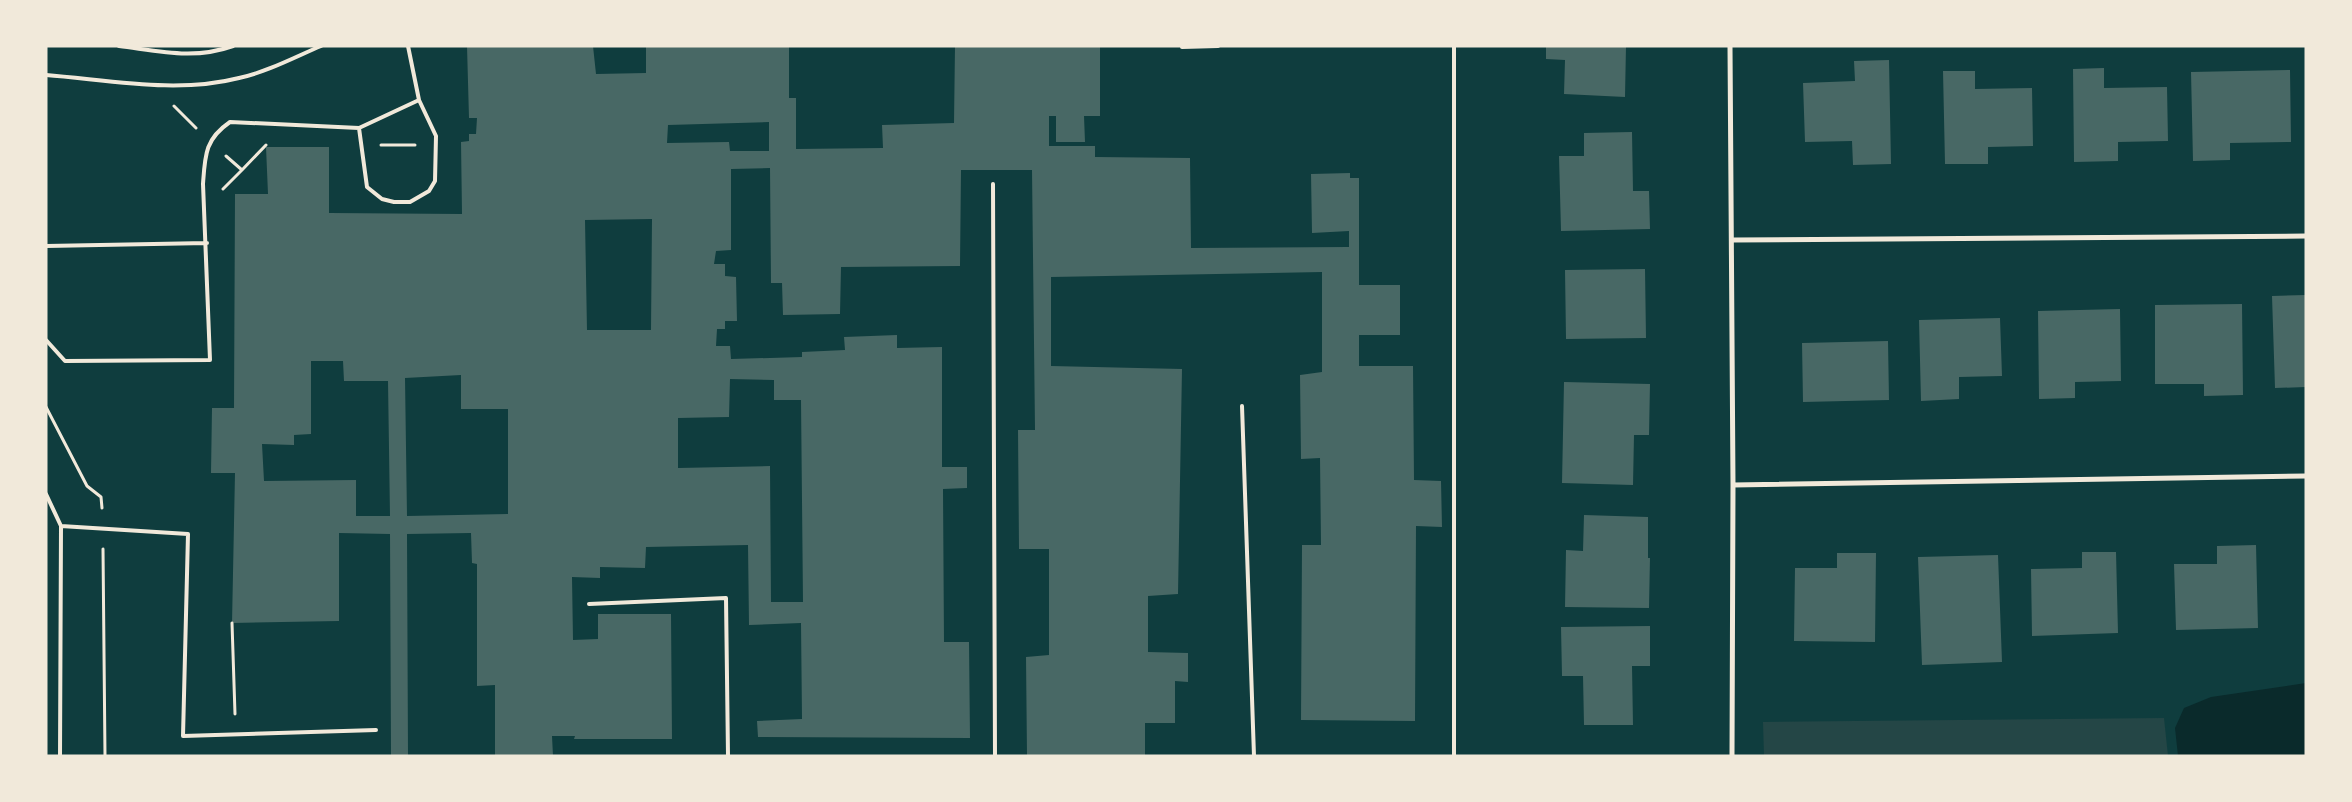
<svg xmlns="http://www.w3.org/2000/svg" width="2352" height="802" font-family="Roboto,sans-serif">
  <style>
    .green { fill: #244646 }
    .water { fill: #0a2a2b }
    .building { fill: #486865; fill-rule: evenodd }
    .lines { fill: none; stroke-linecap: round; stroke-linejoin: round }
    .path { stroke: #f1e9da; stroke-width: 3 }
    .service { stroke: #f1e9da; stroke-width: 4 }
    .minor { stroke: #f1e9da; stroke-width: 5 }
  </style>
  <rect width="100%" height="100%" fill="#0f3d3e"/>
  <!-- green -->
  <path class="green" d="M2164,718L2168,756H1764L1763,722Z"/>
  <!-- water -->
  <path class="water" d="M2306,683V756H2178L2175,728L2184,708L2211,697Z"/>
  <!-- building -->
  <path class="building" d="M467,46H593L596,74L646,73V46H789V98H796V149L883,148L882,125L954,123L955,46H1100V116H1084L1085,142H1056V116H1049V146H1095V157L1190,158L1191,248L1349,247V231L1312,233L1311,174L1350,173V178H1359V285H1400V335H1359V366H1413L1414,480L1441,481L1442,527L1416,526L1415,721L1301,720L1302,545H1321L1320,458L1301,459L1300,375L1322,372V272L1051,277V366L1182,369L1178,594L1148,596V652L1188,653V682L1175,681V723H1145V756H1027L1026,657L1049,655V549H1019L1018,430H1035L1032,170H961L960,266L841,267L840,314L783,315L782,283H771L770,168L731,169V250L716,251L714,264H725V276L736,277L737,321H725V329H717L716,346H730L731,359L802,357V352L845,350L844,337L897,335V348L942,347V467H967V488L943,489L944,642H969L970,738L758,737L757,721L802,719L801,623L749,625L748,545L646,547L645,568L600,567V578L572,577L573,640L598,639V614H671L672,739H574L575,736H552L553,756H495V685L477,686V564L472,563L471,533L407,534L408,756H391L390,534L339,533V621L232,623L235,473H211L212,408H234L235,194H268L266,147H329V213L462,214L461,142L469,141V134H476L477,118H469ZM769,122V151H730L729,142L667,143L668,125ZM652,219L651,330H587L585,220ZM311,361H343L344,381H388L390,516H356V480L264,481L262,444L294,445V435L311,434ZM461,375V409H508V514L407,516L405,378ZM730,379L774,380V400H801L803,602H771L770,466L678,468V418L729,417Z
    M1546,46H1626L1625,97L1564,94L1565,60L1546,59Z
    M1889,60L1891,164L1853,165L1852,141L1805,142L1803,83L1855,81L1854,61Z
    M2104,68V88L2167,87L2168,141L2118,142V161L2074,162L2073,69Z
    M2290,70L2291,142L2230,143V160L2193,161L2191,72Z
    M1943,71H1975V89L2032,88L2033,146L1988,147V164H1945Z
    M1632,132L1633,191H1649L1650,229L1561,231L1559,156H1584V133Z
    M1645,269L1646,338L1566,339L1565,270Z
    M2306,295V387L2275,388L2272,296Z
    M2242,304L2243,395L2204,396V384H2155V305Z
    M2120,309L2121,381L2075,382V398L2039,399L2038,311Z
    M2000,318L2002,376L1959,377V399L1921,401L1919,320Z
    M1888,341L1889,400L1803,402L1802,343Z
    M1564,382L1650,384L1649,435H1634L1633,485L1562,483Z
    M1584,515L1648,517V558H1650L1649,608L1565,607L1566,550L1583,551Z
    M2256,545L2258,628L2176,630L2174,564H2217V546Z
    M2082,552H2116L2118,633L2032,636L2031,569L2082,568Z
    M1837,553H1876L1875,642L1794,641L1795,568H1837Z
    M1998,555L2002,662L1922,665L1918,557Z
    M1650,626V666H1632L1633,725H1584L1583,676H1562L1561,627Z"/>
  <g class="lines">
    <!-- path -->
    <path class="path" d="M174,106L196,128
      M381,145H415
      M226,156L242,170L266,145
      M223,189L242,170
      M46,407L87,486L101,497L102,508
      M103,549L105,756
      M232,623L235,714"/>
    <!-- service -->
    <path class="service" d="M119,46C159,51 194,60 233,46
      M1182,47L1218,46
      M46,75C109,80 177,94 239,78C267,72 295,57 321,46
      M359,128L367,187L382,199L394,202H410L429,191L435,181L436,136L419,100
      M993,184L995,756
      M46,246L207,243
      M46,340L65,361L210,360L203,184C205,155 205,139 230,122L359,128L419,100L408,46
      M1242,406L1254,756
      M46,494L61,526
      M589,604L726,598L728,756
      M60,756L61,526L188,534L183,736L376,730
      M1454,756V46"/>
    <!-- minor -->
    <path class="minor" d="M1730,46L1733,485L1732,756
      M1733,240L2306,236
      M1733,485L2306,476"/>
  </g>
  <!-- border -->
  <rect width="2352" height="802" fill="none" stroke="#f1e9da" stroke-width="95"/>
</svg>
